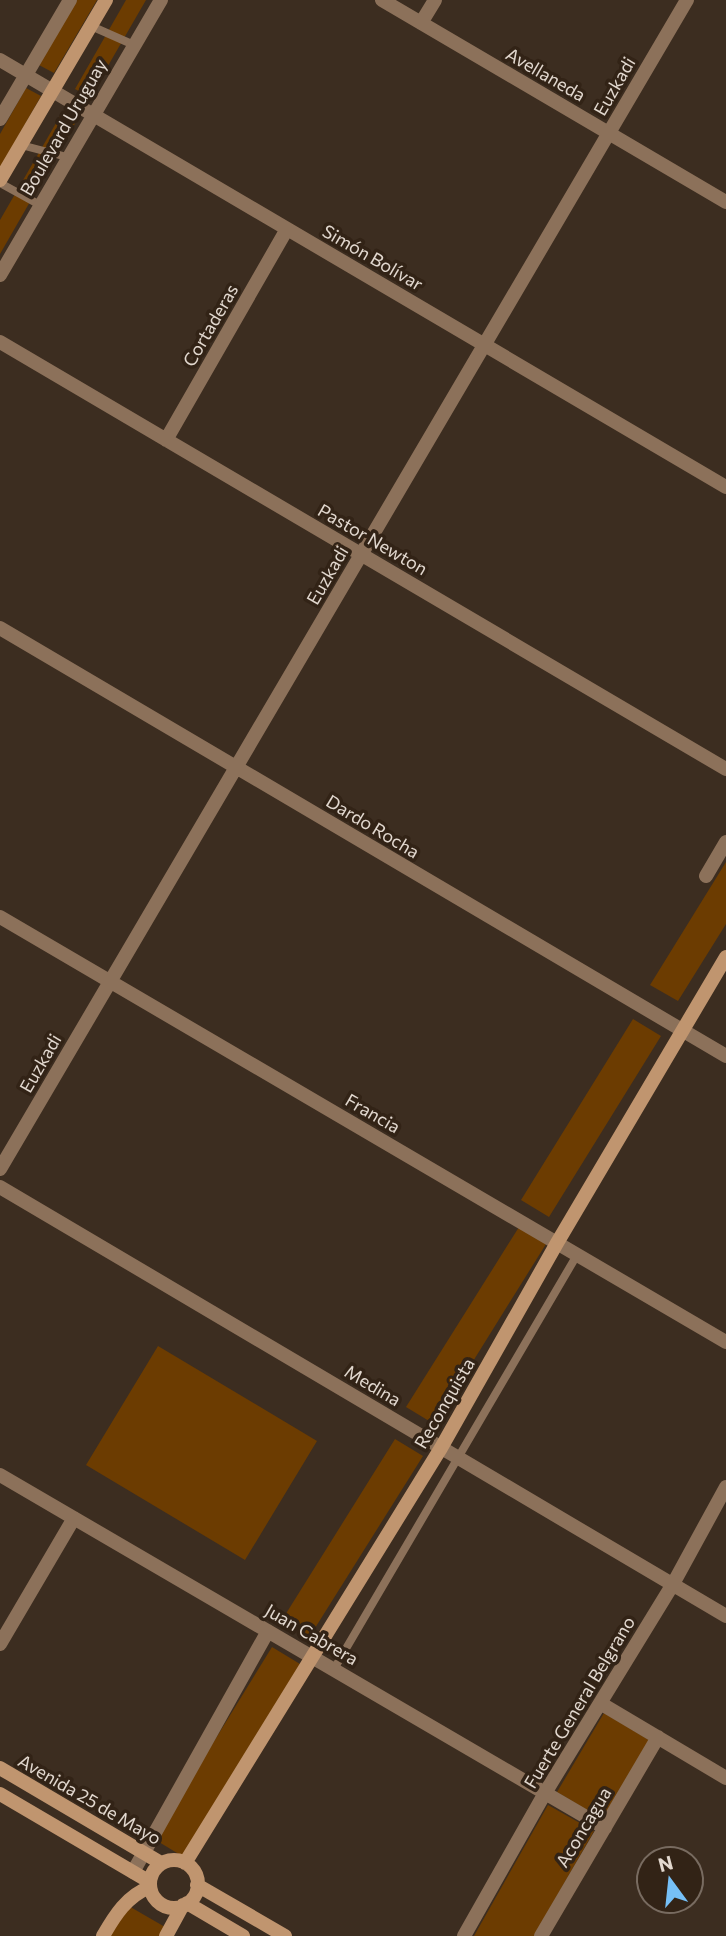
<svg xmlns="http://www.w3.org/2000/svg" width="726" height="1936" font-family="Commissioner,sans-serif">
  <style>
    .green { fill: #6c3c01 }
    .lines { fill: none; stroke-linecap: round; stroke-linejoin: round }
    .lane { stroke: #8c715a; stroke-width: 8 }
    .street { stroke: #8c715a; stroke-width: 14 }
    .secondary { stroke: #c0956f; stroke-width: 14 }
    .labels { text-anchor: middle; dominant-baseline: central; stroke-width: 7; stroke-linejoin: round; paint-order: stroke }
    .street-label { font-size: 18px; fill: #e2d8cf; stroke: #322316 }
  </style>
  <rect width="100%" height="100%" fill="#3c2d20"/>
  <!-- green -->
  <path class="green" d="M77,0H97L54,73L39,65Z
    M126,0H146L90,97L75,89Z
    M26,88L41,96L0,168V134Z
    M63,111L77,120L0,254V220Z
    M726,862V924L678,1001L650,985Z
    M633,1019L661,1036L549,1217L521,1200Z
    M519,1227L546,1244L434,1424L406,1407Z
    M158,1346L317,1441L245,1560L86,1465Z
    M395,1439L423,1456L310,1636L282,1620Z
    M272,1647L300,1664L182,1856L154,1839Z
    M604,1713L649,1740L602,1819L557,1792Z
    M548,1805L594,1831L534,1936H474Z
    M127,1905L165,1927L160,1936H109Z"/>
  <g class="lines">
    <!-- lane -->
    <path class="lane" d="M91,26L134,45
      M21,145L67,157
      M0,183L40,205
      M334,1669L577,1255"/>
    <!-- street -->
    <path class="street" d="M382,0L726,202
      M421,23L435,0
      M0,60L726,487
      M0,119L70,0
      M0,275L161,0
      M0,342L726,769
      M166,440L287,229
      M0,628L726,1056
      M706,876L726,842
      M0,917L726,1342
      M0,1169L687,0
      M0,1187L726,1616
      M0,1475L605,1828
      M0,1644L74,1518
      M600,1703L726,1778
      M133,1872L268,1631
      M464,1936L545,1793L673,1584L726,1487
      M541,1936L658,1737"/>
    <!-- secondary -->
    <path class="secondary" d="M0,180L106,0
      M0,1768L161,1863
      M0,1794L150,1882
      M150 1884a24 24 0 1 1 48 0a24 24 0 1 1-48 0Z
      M185,1863L441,1448L557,1243L726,957
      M197,1885L285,1936
      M187,1903L243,1936
      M103,1936C115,1915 127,1896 150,1887
      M166,1936L183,1905"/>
  </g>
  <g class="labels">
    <!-- street labels -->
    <g class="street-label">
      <text transform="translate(546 74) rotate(30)">Avellaneda</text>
      <text transform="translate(614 86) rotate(-60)">Euzkadi</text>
      <text transform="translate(63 127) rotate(-60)">Boulevard Uruguay</text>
      <text transform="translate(373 257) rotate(30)">Simón Bolívar</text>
      <text transform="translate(210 325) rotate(-60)">Cortaderas</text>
      <text transform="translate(373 539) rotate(30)">Pastor Newton</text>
      <text transform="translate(327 575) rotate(-60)">Euzkadi</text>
      <text transform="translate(373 826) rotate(31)">Dardo Rocha</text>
      <text transform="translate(40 1063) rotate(-60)">Euzkadi</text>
      <text transform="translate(373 1113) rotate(30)">Francia</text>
      <text transform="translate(373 1385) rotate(31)">Medina</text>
      <text transform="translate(444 1403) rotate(-60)">Reconquista</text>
      <text transform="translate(312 1634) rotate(30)">Juan Cabrera</text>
      <text transform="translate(579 1702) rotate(-59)">Fuerte General Belgrano</text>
      <text transform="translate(90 1799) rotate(30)">Avenida 25 de Mayo</text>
      <text transform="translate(583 1827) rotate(-59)">Aconcagua</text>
    </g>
  </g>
  <!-- north arrow -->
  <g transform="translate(670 1880) rotate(345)"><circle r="33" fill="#322316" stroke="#786b60" stroke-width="2"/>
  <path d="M0-5L12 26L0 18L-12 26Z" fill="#76c0f7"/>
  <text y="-10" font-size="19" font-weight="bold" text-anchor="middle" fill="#e2d8cf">N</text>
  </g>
</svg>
